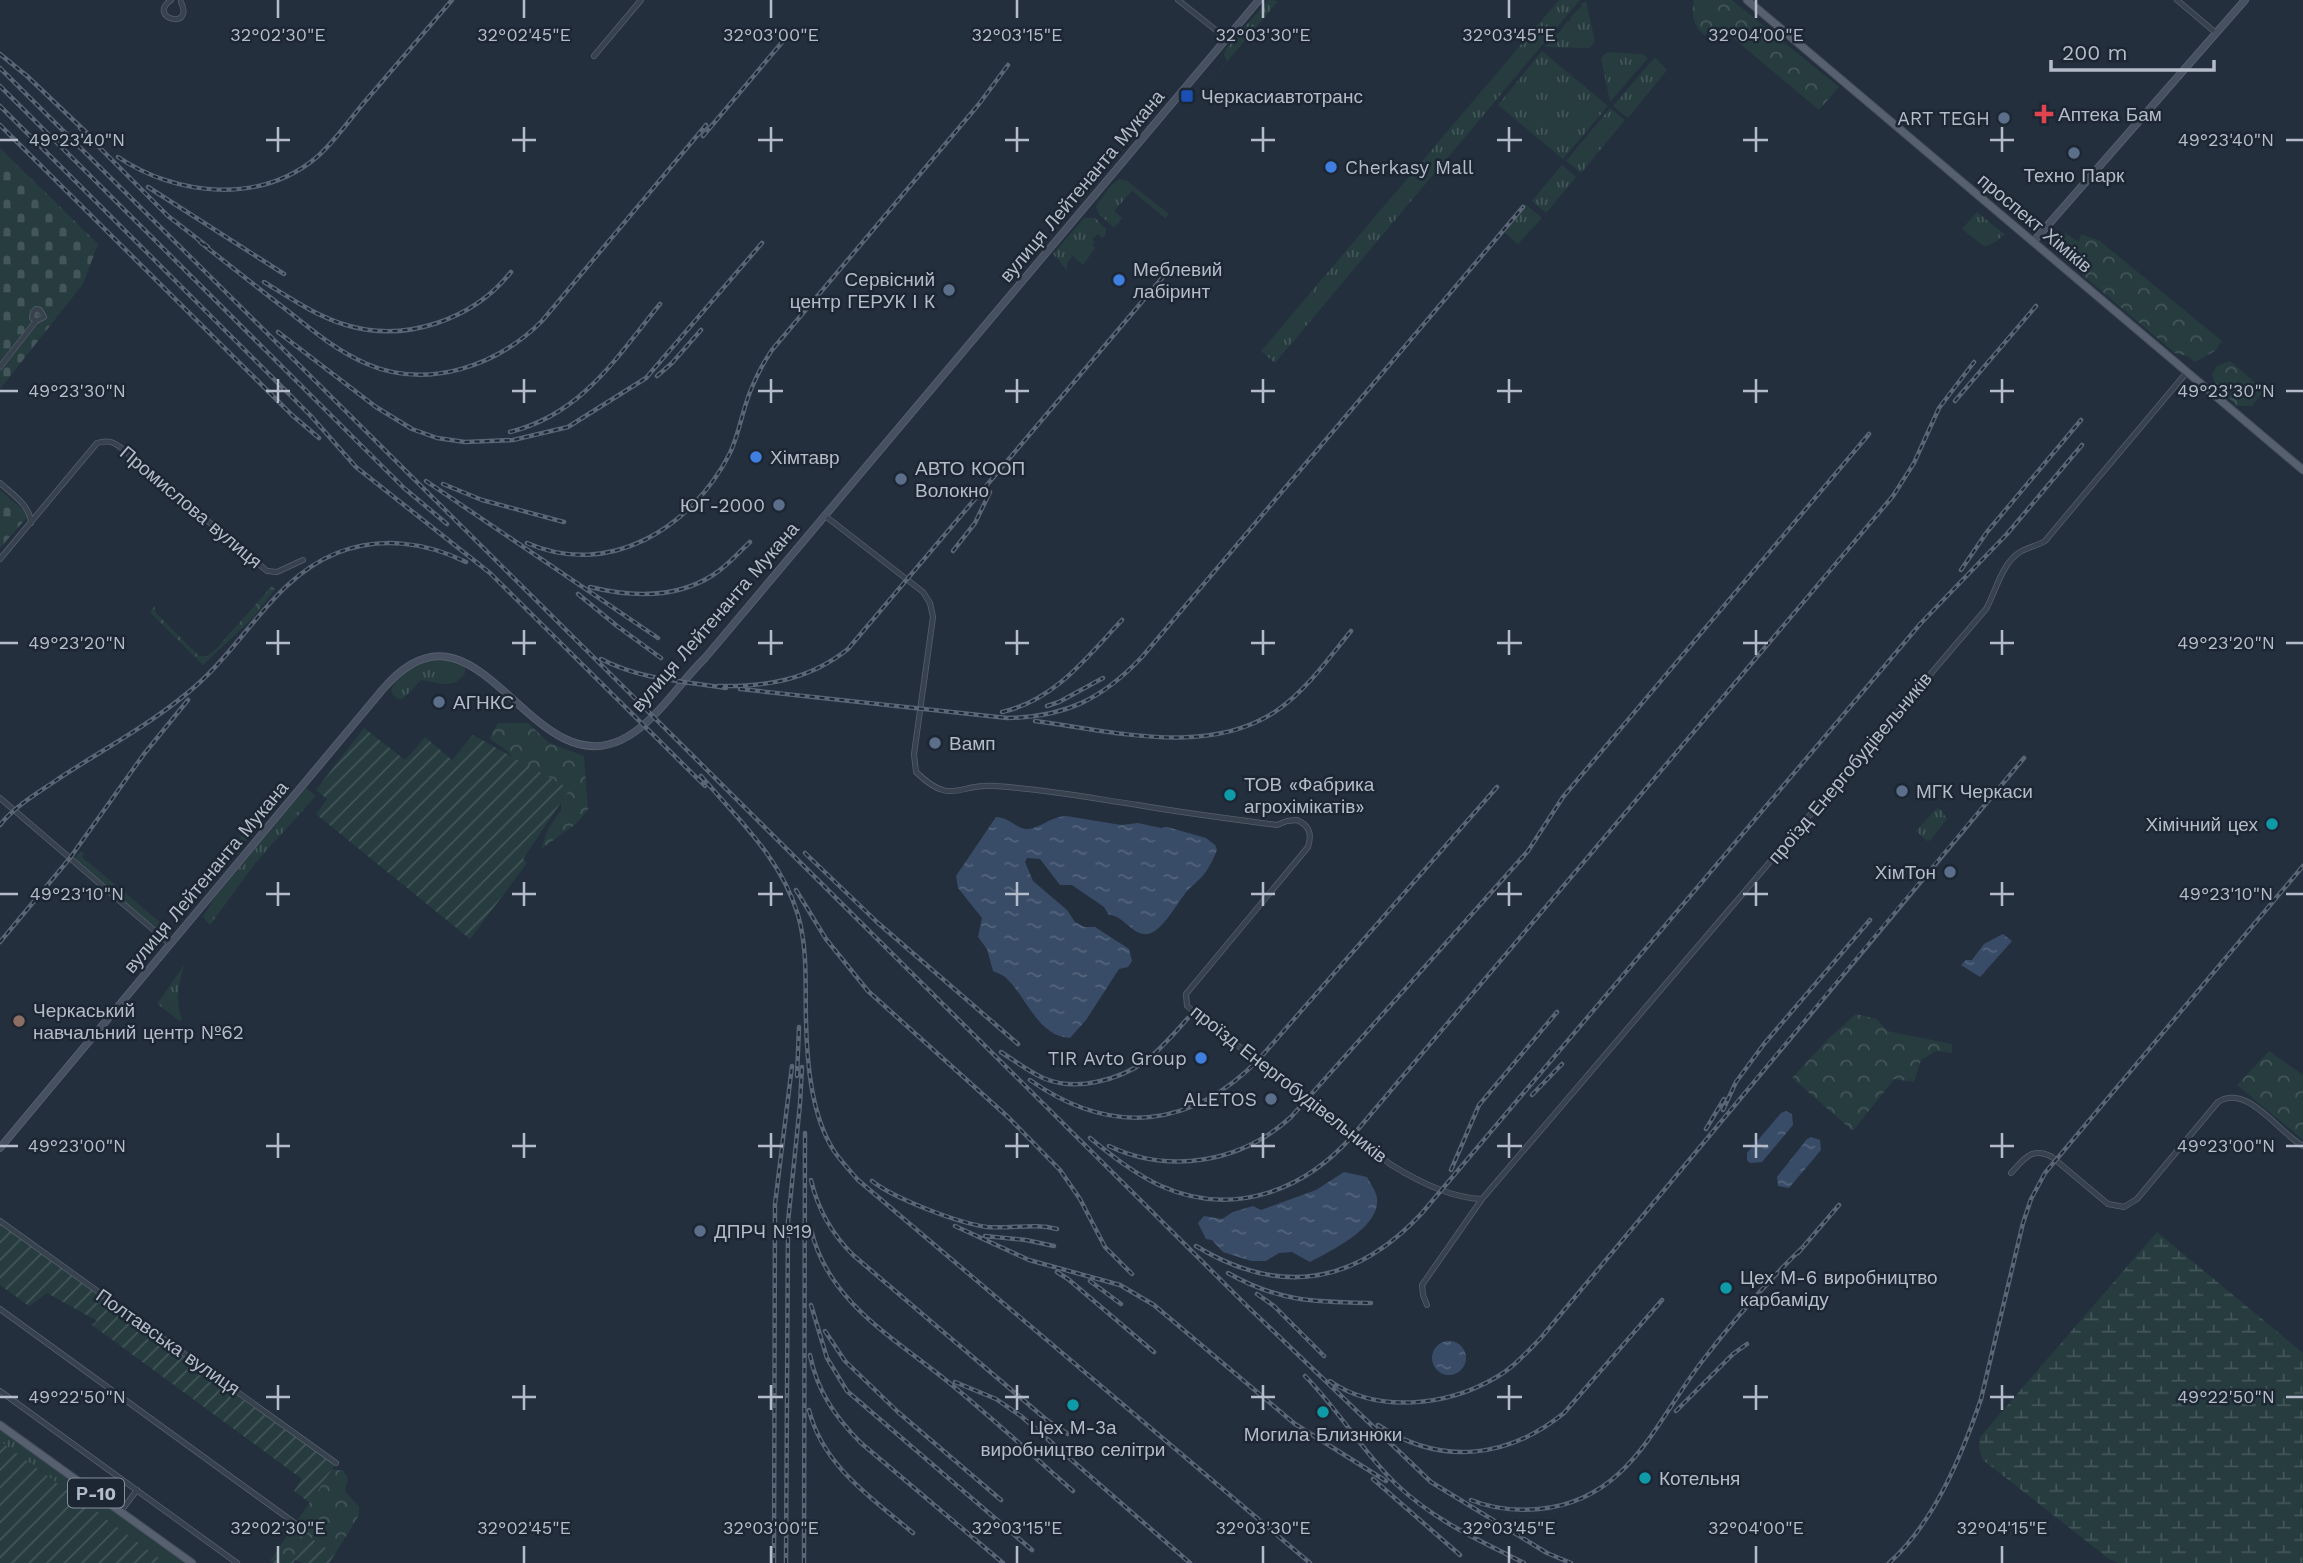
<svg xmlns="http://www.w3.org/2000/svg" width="2303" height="1563" font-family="'Work Sans',sans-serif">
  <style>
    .grass { fill: url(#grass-tufts) }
    .forest { fill: url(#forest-crowns) }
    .wetland { fill: url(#wetland-marsh) }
    .cemetery { fill: url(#cemetery-stones) }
    .garden { fill: url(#garden-furrows) }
    .water { fill: url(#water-ripples) }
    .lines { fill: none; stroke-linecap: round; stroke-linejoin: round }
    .minor-casing { stroke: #565f6c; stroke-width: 6 }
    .secondary-casing { stroke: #565f6c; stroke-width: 8 }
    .primary-casing { stroke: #414a57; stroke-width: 9 }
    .minor { stroke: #38414e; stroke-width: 4.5 }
    .secondary { stroke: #465061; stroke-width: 6 }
    .primary { stroke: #56606e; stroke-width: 7 }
    .rail-casing { stroke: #5a6575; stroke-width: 4.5 }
    .rail { stroke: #1d2633; stroke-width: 2; stroke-dasharray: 5; stroke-linecap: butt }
    .ticks { fill: none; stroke: #b4bcc9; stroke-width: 2.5 }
    .transit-dot { fill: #1a4fb4; stroke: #1d2633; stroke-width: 2.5 }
    .health-dot { fill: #e0444e; stroke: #1d2633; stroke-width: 2.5 }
    .service-dot { fill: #5c6f8a; stroke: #1d2633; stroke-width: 2.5 }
    .shop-dot { fill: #3f7fe0; stroke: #1d2633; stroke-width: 2.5 }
    .culture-dot { fill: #0f9aa8; stroke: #1d2633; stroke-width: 2.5 }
    .education-dot { fill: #8d6e63; stroke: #1d2633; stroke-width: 2.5 }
    .labels { text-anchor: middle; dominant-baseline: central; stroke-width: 5; stroke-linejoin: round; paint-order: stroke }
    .shield { fill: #1d2633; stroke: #878f9c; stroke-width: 2 }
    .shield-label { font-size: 18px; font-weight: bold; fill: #b4bcc9 }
    .poi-label { font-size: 19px; fill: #b4bcc9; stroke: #1d2633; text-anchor: start }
    .street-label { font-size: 19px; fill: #b4bcc9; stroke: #1d2633 }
    .ticks-label { font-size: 18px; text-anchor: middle; fill: #b4bcc9; stroke: #1d2633; stroke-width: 5; stroke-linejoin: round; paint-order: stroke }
  </style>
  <defs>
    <pattern id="grass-tufts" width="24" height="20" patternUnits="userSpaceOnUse" patternTransform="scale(1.75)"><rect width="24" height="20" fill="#263c3f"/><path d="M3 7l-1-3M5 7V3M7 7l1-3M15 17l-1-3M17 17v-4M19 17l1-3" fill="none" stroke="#435659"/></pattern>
    <pattern id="forest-crowns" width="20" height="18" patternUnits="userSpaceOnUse" patternTransform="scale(1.75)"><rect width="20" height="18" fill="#263c3f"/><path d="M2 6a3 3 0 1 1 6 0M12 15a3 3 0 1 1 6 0" fill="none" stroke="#435659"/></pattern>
    <pattern id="wetland-marsh" width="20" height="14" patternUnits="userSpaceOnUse" patternTransform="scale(1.75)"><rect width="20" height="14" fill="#263c3f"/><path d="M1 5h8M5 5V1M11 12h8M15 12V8" fill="none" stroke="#435659"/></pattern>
    <pattern id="cemetery-stones" width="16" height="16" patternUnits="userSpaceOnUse" patternTransform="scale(1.75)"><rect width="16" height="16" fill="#263c3f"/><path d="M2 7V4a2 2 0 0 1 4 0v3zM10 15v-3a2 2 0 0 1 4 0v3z" fill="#435659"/></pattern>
    <pattern id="garden-furrows" width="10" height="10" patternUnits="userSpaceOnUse" patternTransform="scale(1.75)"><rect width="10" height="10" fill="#263c3f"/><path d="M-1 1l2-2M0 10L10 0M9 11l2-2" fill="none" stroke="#435659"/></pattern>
    <pattern id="water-ripples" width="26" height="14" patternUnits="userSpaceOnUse" patternTransform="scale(1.75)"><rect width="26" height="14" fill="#394c67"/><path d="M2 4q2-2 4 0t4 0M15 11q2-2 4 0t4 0" fill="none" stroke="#53647b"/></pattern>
  </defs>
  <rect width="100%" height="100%" fill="#242f3e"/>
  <!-- grass -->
  <path class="grass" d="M1268,0L1278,1L1205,88L1227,61L1224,55L1226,49Z
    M1559,0H1580L1275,363L1261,351Z
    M1586,1L1595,42L1589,48L1545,47L1549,42L1551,43L1556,37L1555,36L1559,33L1567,21L1569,22L1572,15L1582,6L1580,4Z
    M1542,51L1608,106L1563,159L1498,105Z
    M1607,52L1642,54L1648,58L1610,102L1601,58Z
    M1655,57L1667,70L1628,118L1613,106Z
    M1610,108L1625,120L1581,173L1566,161Z
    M1562,165L1576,177L1546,213L1532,201Z
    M1119,179L1127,181L1169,214L1165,218L1132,191L1114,211L1122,218L1116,226L1113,227L1099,214L1096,206L1108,189Z
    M1525,204L1542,218L1518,244L1502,230Z
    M1977,212L2004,234L1997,241L1985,247L1962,229Z
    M1084,218H1095L1106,229L1105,236L1102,238L1098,234L1092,239L1095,242L1092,245L1095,248L1083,265L1073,256L1067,263V270L1053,254Z
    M446,660L465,667V672C455,691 439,682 421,680L403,699H398L393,695L391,690C401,668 424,661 446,660Z
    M306,788L316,796L257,861L210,925L203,917L215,897Z
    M276,796L280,800L213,879L210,877L219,868L216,866Z
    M1937,808L1941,810L1947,819L1931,840L1927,841L1916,831Z
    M81,851L84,853L82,857L161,923L165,924L159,931L74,859Z
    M184,965C178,988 175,997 182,1021H180L157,1004Z
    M0,1425L192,1563H166L0,1441Z"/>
  <!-- forest -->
  <path class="forest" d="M1694,0H1732L1839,87L1819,110L1720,27L1713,28L1705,35C1693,27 1691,14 1694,0Z
    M2065,233L2079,242L2081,234L2100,241L2222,341L2215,351L2195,362L2187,356L2175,353L2054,251L2052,238H2061Z
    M2230,361L2264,390L2252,406H2236C2228,395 2215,389 2212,374L2217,366Z
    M272,586L275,589L253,618L203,665L150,612L155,606V612L199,656H207L215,650Z
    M498,723H528L549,743L584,756L588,810L576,824L541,849L548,829L561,810V794L532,780L507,751L489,738Z
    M1856,1014L1877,1019L1887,1031L1952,1044V1053L1936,1051L1921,1060L1914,1082L1894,1079L1853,1131L1792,1078L1829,1038Z
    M2269,1051L2303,1075V1140L2237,1085Z
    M332,1469L343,1471L348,1478L345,1491L359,1507V1515L335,1554L309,1537L296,1557L283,1563L272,1558Z"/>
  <!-- wetland -->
  <path class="wetland" d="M2157,1232L2303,1353V1563H2118L2109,1559L1983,1460L1979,1448L1980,1437Z"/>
  <!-- cemetery -->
  <path class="cemetery" d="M0,148L98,244L83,284L0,389Z
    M0,490L29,515L0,548Z"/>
  <!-- garden -->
  <path class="garden" d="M364,728L405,760L425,737L452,760L473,735L570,789L523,859L527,863L470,939L316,814L327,799L316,790Z
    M0,1221L336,1463L310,1503L294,1491L302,1479L92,1325L97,1321L47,1293L29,1306L0,1285Z
    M0,1441L166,1563H0Z
    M309,1537L335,1554L329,1563H303L295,1560L293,1563H274L270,1561L272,1558L283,1563L296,1557Z"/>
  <!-- water -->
  <path class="water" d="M1066,816L1121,825L1138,823L1161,828L1167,827L1206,838L1215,845L1217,850C1214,857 1211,864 1207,870C1202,878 1194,884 1188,890C1178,901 1162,933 1147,934C1131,935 1125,916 1109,915L1104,907L1072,885H1060L1040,859L1027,858L1025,862L1033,881L1067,910L1075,922L1084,927H1095L1129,949L1132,961L1128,967L1119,969L1086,1020L1070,1038C1038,1036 1027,998 1007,979C1004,975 997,973 993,971L987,949L978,937L982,918L958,888L956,876L996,817C1011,818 1016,829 1028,829C1038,829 1050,817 1066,816Z
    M2003,934L2012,941L1980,977L1961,965L1966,960H1972L1984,944Z
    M1786,1111L1792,1114L1793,1125L1762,1162L1750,1163L1747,1160V1153L1781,1113Z
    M1811,1137L1820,1140L1821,1150L1789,1188L1778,1186L1777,1177L1807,1139Z
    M1344,1172L1367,1177C1370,1183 1376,1191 1377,1198C1381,1227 1331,1251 1310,1262L1292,1252L1279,1253L1266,1261H1251L1223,1252L1212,1240L1206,1239L1198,1223L1204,1216L1222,1219L1233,1212L1253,1206L1261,1210L1316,1190Z
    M1432 1358a17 17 0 1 1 34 0a17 17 0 1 1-34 0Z"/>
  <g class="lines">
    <defs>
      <path id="minor" d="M171,0C146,18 195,31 181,2
        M1178,0L1227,39
        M2177,0L2216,33
        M594,56L641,0
        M0,367L36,321L44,317L40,310L36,309L33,312L32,318L36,321
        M0,483C12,494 30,505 31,523
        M824,515L923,592L930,603L933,617L914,754L916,772C952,807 958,783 995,786C1043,789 1091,798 1138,805C1184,813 1231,819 1277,825L1287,821L1297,820C1310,826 1312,834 1308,847L1186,994L1187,1006L1390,1164C1417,1181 1450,1198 1482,1199
        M0,559L97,443C107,440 112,441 120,447L267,571L277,572L303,560
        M0,798L170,944
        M2011,1173C2024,1159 2032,1146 2052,1157L2108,1204L2124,1207L2137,1199L2218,1102C2247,1083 2278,1132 2303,1146
        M0,1221L336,1463
        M1427,1305L1423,1295L1422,1285L1482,1199L1986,609C1996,591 2002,563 2020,552C2028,547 2037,546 2045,541L2187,372
        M0,1309L296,1524
        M0,1391L237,1563
        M121,1511L137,1490"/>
      <path id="secondary" d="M2033,242L2245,0
        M0,1148L383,689C477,579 528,784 621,740C655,724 678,684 705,658L1259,0"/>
      <path id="primary" d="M1747,0L2303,470
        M0,1425L192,1563"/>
    </defs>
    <!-- minor casing -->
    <use href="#minor" class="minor-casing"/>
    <!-- secondary casing -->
    <use href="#secondary" class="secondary-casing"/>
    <!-- primary casing -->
    <use href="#primary" class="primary-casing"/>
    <!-- minor -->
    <use href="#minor" class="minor"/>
    <!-- secondary -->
    <use href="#secondary" class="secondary"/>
    <!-- primary -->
    <use href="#primary" class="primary"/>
    <defs>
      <path id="rail" d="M0,54L27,76L88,134
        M0,68L1246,1305L1431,1482L1547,1553L1571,1563
        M0,86L404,488L447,524
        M0,106L310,415L356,467L490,573L705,786
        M0,125L292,415L319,438
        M80,128L168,216L208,247
        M703,136L784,40
        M118,157C176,196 260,205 317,157C333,143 348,122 362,105C392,70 422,35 452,0
        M148,187L284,274
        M200,242C229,265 258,288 288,311C313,331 337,351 367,364C428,390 497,366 542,321L706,125
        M264,282C290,298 316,316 346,325C405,343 473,320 511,272
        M278,332L376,407L412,429L437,438L465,442L513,440L568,427L646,378L762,243
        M657,376L672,363L701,330
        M1955,401L2036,306
        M510,432C582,414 616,358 660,304
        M426,481L658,638
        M443,484L482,500L564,522
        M527,543C609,579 692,528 730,453C739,434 742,412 750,392C756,377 763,363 772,350L979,104L1008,65
        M953,551L975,523L990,492
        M1961,570L1987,532L2081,420
        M590,587C631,597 676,599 713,575C727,566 738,553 750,542
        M578,594L617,626L661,658
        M601,659C642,680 682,681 726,688
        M718,686C766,687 809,680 848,649L1168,271
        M740,689L1007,718C1066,717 1102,699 1142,657L1523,207
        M1047,706L1059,702L1103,678
        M1002,712C1055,700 1086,658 1122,620
        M1035,721C1112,731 1211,758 1279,709C1307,689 1329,658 1351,631
        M701,776C738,819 781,858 798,915C808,950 805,985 806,1021C807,1063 811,1115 834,1151C841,1161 850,1171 858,1180L1310,1563
        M0,825C15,806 38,793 58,779C105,748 157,721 199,683C246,641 276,577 337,553C380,536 425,542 466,562
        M805,853L878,923L1018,1044
        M796,890L826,939L868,991L1008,1117L1060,1170L1080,1199L1105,1247L1132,1274
        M0,942L70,858L144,754L188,700
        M1001,1052C1015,1061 1028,1071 1043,1078C1060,1085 1078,1086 1096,1082C1141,1073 1159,1051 1188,1018
        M797,1076L799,1027
        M1030,1080C1111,1137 1192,1129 1260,1058L1497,787
        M1532,1095L1562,1064
        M1723,1110L1736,1082L1764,1044L1870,920
        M1706,1129L1724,1099
        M1090,1138C1112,1156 1135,1174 1161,1186C1233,1218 1305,1191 1354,1134L1893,496L1914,463L1939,408L1974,362
        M1109,1146C1170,1175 1242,1162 1291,1117L1528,851L1563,797L1869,434
        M1451,1170L1479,1105L1557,1012
        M811,1180C818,1210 831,1233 853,1255L1048,1421L1068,1434
        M872,1181C895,1199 958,1223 987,1227C1011,1229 1034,1223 1057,1229
        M955,1226L1029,1260L1120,1285L1154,1305L1295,1424L1386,1481
        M811,1229C827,1301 894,1338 947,1381C990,1416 1031,1454 1073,1491
        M985,1236L1026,1240L1054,1246
        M1196,1246C1280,1297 1355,1285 1422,1213L1921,623L2007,534L2082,445
        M1798,1253L1839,1205
        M1057,1272L1068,1279L1154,1352
        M1228,1273C1279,1302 1315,1302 1371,1303
        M1090,1281L1121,1304
        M1257,1294L1274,1306L1324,1356
        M811,1305L827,1358L847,1391L1032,1550
        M825,1331L845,1361L898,1412L1001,1500
        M810,1355C817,1391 836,1418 861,1443L1003,1563
        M1305,1376C1338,1409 1362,1451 1396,1484C1435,1521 1477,1539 1524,1563
        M1330,1381C1377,1414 1447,1406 1495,1378C1513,1368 1526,1353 1540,1339C1702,1146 1861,951 2024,758
        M955,1382L996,1399L1021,1416L1190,1563
        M809,1410C823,1466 871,1497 913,1533
        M1676,1411L1733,1354L1747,1344
        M1378,1425C1440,1466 1507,1459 1564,1413L1662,1300
        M1373,1479L1460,1555
        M1471,1500C1493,1509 1516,1511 1539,1509C1627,1501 1654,1425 1700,1364C1731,1323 1766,1283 1803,1247
        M774,1563L775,1204L792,1066
        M786,1563L788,1222L800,1104L802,1067
        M804,1563L805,1133
        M1889,1563C1934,1523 1962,1455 1981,1399L2023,1223L2031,1199L2045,1173L2303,866"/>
    </defs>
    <!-- rail casing -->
    <use href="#rail" class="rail-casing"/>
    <!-- rail -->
    <use href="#rail" class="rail"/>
  </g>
  <!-- ticks -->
  <path class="ticks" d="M278,0V18M524,0V18M771,0V18M1017,0V18M1263,0V18M1509,0V18M1756,0V18M278,127V152M524,127V152M771,127V152M1017,127V152M1263,127V152M1509,127V152M1756,127V152M2002,127V152M0,140H18M266,140H290M512,140H536M758,140H783M1005,140H1029M1251,140H1275M1497,140H1522M1743,140H1768M1990,140H2014M2286,140H2303M278,379V403M524,379V403M771,379V403M1017,379V403M1263,379V403M1509,379V403M1756,379V403M2002,379V403M0,391H18M266,391H290M512,391H536M758,391H783M1005,391H1029M1251,391H1275M1497,391H1522M1743,391H1768M1990,391H2014M2286,391H2303M278,630V655M524,630V655M771,630V655M1017,630V655M1263,630V655M1509,630V655M1756,630V655M2002,630V655M0,643H18M266,643H290M512,643H536M758,643H783M1005,643H1029M1251,643H1275M1497,643H1522M1743,643H1768M1990,643H2014M2286,643H2303M278,882V906M524,882V906M771,882V906M1017,882V906M1263,882V906M1509,882V906M1756,882V906M2002,882V906M0,894H18M266,894H290M512,894H536M758,894H783M1005,894H1029M1251,894H1275M1497,894H1522M1743,894H1768M1990,894H2014M2286,894H2303M278,1133V1158M524,1133V1158M771,1133V1158M1017,1133V1158M1263,1133V1158M1509,1133V1158M1756,1133V1158M2002,1133V1158M0,1146H18M266,1146H290M512,1146H536M758,1146H783M1005,1146H1029M1251,1146H1275M1497,1146H1522M1743,1146H1768M1990,1146H2014M2286,1146H2303M278,1385V1410M524,1385V1410M771,1385V1410M1017,1385V1410M1263,1385V1410M1509,1385V1410M1756,1385V1410M2002,1385V1410M0,1397H18M266,1397H290M512,1397H536M758,1397H783M1005,1397H1029M1251,1397H1275M1497,1397H1522M1743,1397H1768M1990,1397H2014M2286,1397H2303M278,1546V1563M524,1546V1563M771,1546V1563M1017,1546V1563M1263,1546V1563M1509,1546V1563M1756,1546V1563M2002,1546V1563"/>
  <!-- markers -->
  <rect class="transit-dot" x="1180" y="89" width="14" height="14" rx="3.5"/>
  <path class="health-dot" d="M2040.5 103.5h7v7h7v7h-7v7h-7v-7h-7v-7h7z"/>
  <g class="service-dot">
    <circle cx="2004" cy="118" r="7"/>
    <circle cx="2074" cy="153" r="7"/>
    <circle cx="949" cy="290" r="7"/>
    <circle cx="901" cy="479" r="7"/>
    <circle cx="779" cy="505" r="7"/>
    <circle cx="439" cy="702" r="7"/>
    <circle cx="935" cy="743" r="7"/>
    <circle cx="1902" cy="791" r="7"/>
    <circle cx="1950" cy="872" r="7"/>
    <circle cx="1271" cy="1099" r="7"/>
    <circle cx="700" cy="1231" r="7"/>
  </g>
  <g class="shop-dot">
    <circle cx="1331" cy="167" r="7"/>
    <circle cx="1119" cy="280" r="7"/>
    <circle cx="756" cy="457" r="7"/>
    <circle cx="1201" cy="1058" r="7"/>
  </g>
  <g class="culture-dot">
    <circle cx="1230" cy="795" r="7"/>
    <circle cx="2272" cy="824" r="7"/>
    <circle cx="1726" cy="1288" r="7"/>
    <circle cx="1073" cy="1405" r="7"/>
    <circle cx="1323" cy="1412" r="7"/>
    <circle cx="1645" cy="1478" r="7"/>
  </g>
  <circle class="education-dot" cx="19" cy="1021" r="7"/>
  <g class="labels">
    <!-- shield labels -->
    <rect class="shield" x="68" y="1478.5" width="56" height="29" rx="5"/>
    <g class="shield-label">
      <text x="96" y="1493">Р-10</text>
    </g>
    <!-- poi labels -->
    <g class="poi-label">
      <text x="1201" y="96">Черкасиавтотранс</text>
      <text x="2058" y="114">Аптека Бам</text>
      <text x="1990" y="118" text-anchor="end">ART TEGH</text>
      <text x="1345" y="167">Cherkasy Mall</text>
      <text x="2074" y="175" text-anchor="middle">Техно Парк</text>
      <text x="1133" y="269">Меблевий<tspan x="1133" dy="22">лабіринт</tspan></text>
      <text x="935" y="279" text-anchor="end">Сервісний<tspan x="935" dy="22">центр ГЕРУК І К</tspan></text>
      <text x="770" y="457">Хімтавр</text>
      <text x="915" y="468">АВТО КООП<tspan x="915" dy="22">Волокно</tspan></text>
      <text x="765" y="505" text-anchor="end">ЮГ-2000</text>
      <text x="453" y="702">АГНКС</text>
      <text x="949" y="743">Вамп</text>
      <text x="1244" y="784">ТОВ «Фабрика<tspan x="1244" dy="22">агрохімікатів»</tspan></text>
      <text x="1916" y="791">МГК Черкаси</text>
      <text x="2258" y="824" text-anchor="end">Хімічний цех</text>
      <text x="1936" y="872" text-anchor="end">ХімТон</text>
      <text x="33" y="1010">Черкаський<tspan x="33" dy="22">навчальний центр №62</tspan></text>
      <text x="1187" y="1058" text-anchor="end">TIR Avto Group</text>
      <text x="1257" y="1099" text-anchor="end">ALETOS</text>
      <text x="714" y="1231">ДПРЧ №19</text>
      <text x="1740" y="1277">Цех М-6 виробництво<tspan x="1740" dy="22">карбаміду</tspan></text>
      <text x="1073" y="1427" text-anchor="middle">Цех М-3а<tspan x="1073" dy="22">виробництво селітри</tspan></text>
      <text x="1323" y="1434" text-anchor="middle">Могила Близнюки</text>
      <text x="1659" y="1478">Котельня</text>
    </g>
    <!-- street labels -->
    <g class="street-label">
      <text transform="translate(1082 186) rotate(-50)">вулиця Лейтенанта Мукана</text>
      <text transform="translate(2035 223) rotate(40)">проспект Хіміків</text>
      <text transform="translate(191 507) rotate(40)">Промислова вулиця</text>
      <text transform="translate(715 617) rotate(-49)">вулиця Лейтенанта Мукана</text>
      <text transform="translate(1850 768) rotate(-50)">проїзд Енергобудівельників</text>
      <text transform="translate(206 877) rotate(-50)">вулиця Лейтенанта Мукана</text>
      <text transform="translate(1289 1084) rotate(38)">проїзд Енергобудівельників</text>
      <text transform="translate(168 1342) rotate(35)">Полтавська вулиця</text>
    </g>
  </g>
  <g class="ticks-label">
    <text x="278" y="41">32°02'30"E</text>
    <text x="524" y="41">32°02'45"E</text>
    <text x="771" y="41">32°03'00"E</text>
    <text x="1017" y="41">32°03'15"E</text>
    <text x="1263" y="41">32°03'30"E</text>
    <text x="1509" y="41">32°03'45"E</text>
    <text x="1756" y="41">32°04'00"E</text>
    <text x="77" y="146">49°23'40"N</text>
    <text x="2226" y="146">49°23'40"N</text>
    <text x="77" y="397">49°23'30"N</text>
    <text x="2226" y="397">49°23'30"N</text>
    <text x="77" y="649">49°23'20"N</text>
    <text x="2226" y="649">49°23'20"N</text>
    <text x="77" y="900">49°23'10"N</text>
    <text x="2226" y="900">49°23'10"N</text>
    <text x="77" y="1152">49°23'00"N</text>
    <text x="2226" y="1152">49°23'00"N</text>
    <text x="77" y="1403">49°22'50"N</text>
    <text x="2226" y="1403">49°22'50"N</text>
    <text x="278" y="1534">32°02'30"E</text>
    <text x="524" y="1534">32°02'45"E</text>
    <text x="771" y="1534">32°03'00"E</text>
    <text x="1017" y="1534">32°03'15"E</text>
    <text x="1263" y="1534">32°03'30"E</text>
    <text x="1509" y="1534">32°03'45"E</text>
    <text x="1756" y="1534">32°04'00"E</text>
    <text x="2002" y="1534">32°04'15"E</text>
  </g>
  <!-- scale -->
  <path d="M2051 60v10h163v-10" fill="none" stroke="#b4bcc9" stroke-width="3.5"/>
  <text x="2062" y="60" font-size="21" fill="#b4bcc9" stroke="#1d2633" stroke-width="5" paint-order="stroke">200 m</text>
</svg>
